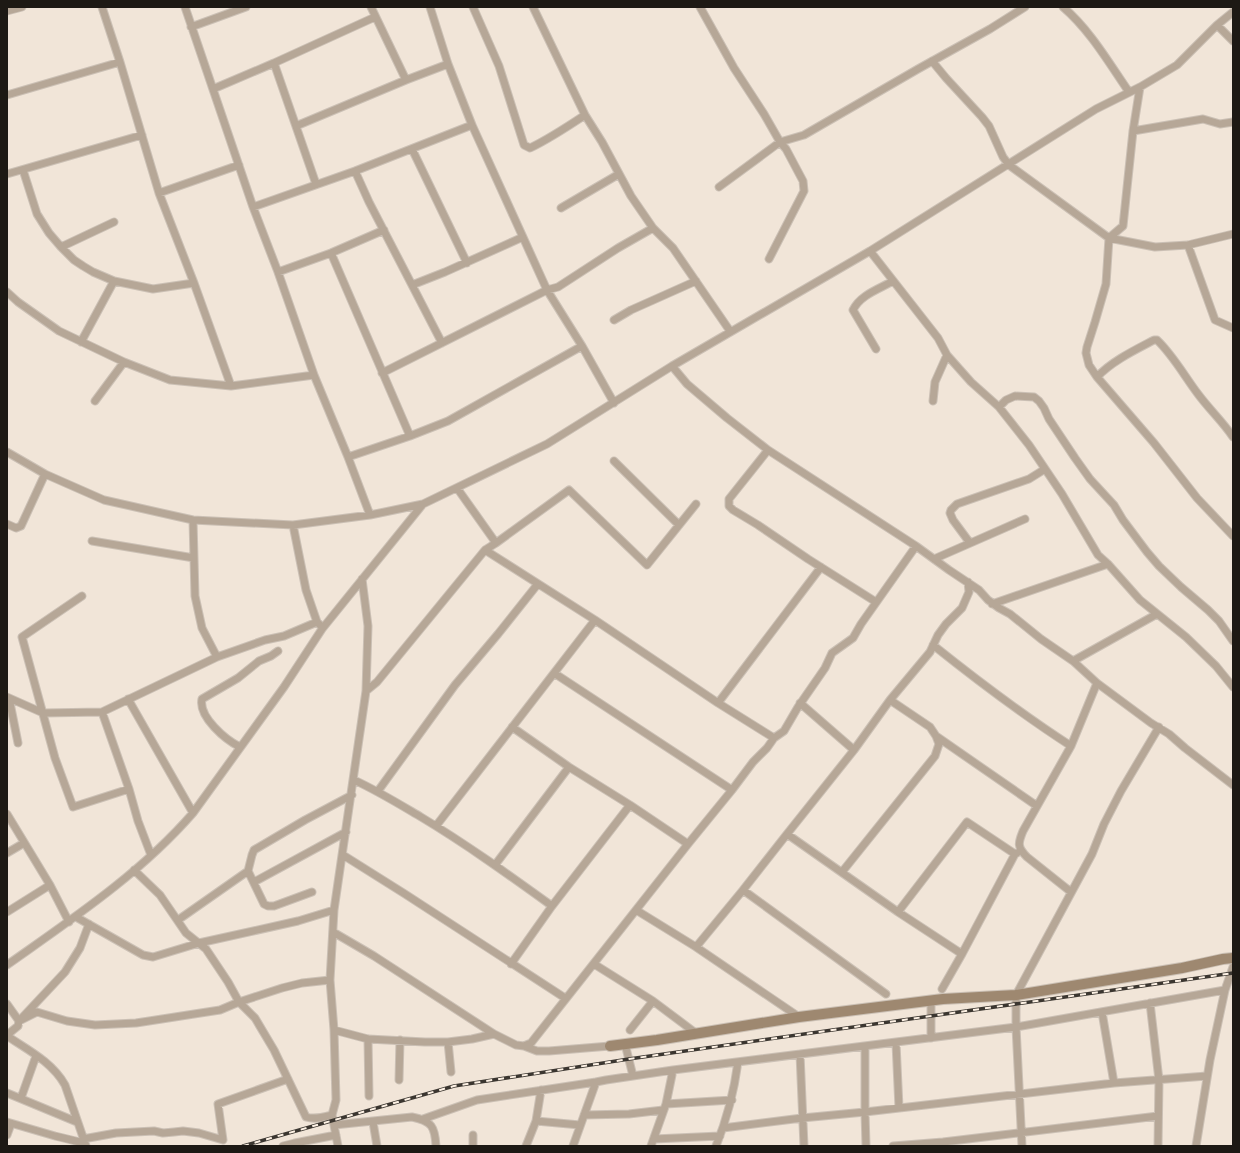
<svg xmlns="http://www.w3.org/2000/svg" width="1240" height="1153" font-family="'PT Sans Narrow',sans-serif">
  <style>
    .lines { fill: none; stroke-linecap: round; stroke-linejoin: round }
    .minor-casing { stroke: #cbc0b5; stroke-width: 9 }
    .secondary-casing { stroke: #cbc0b5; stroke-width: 12 }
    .minor { stroke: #b6a797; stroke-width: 7 }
    .secondary { stroke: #9e8870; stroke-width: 10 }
    .rail-casing { stroke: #3b3630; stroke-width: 3.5 }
    .rail { stroke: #fef2e5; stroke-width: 2; stroke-dasharray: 6; stroke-linecap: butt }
  </style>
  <rect width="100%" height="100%" fill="#f1e5d8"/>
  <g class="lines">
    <defs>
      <path id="minor" d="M102,7L120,62L159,193L194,283L231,386
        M185,7L253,207L278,272L314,375L348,457L370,515
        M371,7L406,80
        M430,7L448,64L472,125L547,290L582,346L614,403
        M473,7L499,66L524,145L530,148C549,139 567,127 585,115
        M533,7L585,115L602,142L631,196L653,228L673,248L730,331
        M700,7L734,68L764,114L780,142L786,149L803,181L804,191L769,259
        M1063,7C1090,30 1109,63 1129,92
        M7,11L22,7
        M1217,25L1233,41
        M191,27L246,7
        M932,61L946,78L982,117L989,126L1003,157L1009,165L1109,238L1155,247L1188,245L1233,234
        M274,63L316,184
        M1140,87L1133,131L1123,226L1109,238L1106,284L1095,322L1087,347L1086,353L1089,365L1097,377L1154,443L1197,498L1233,536
        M213,89L274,63L375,17
        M7,95L120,62
        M296,126L406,80L448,64
        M1133,131L1203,119L1220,124L1233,122
        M412,149L467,263
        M23,170L37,214L49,233L61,247L74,260L83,266L93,272L114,281L153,289L194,283
        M355,171L369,202L442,343
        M7,174L142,135
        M719,187L780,142L804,135L918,69L990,29L1025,7
        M159,193L239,165
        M253,207L355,171L472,125
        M561,208L619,174
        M1188,245L1215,320L1233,328
        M61,247L114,222
        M870,251L938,338L947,355L971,382L999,407L1029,445L1062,494L1098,555L1108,564L1140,600L1186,637L1216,666L1233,687
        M331,253L410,436
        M278,272L331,253L384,230
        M412,285L445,272L523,237
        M7,292L18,302L59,331L124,362L170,380L231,386L314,375
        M614,320L631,310L696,281
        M81,342L114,281
        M876,349L853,310C860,295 879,289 893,281
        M672,366L687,384L727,418L768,450L916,546L949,570L979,590L988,600L999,608L1010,614L1041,639L1073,661L1097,683L1151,723L1169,734L1185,748L1233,785
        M382,373L547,290L558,287L618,248L653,228
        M1097,377C1112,361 1135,350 1154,340H1157C1173,355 1185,377 1198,394C1209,409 1223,422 1233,437
        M95,401L124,362
        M933,401L935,382L947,355
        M999,407L1006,400L1015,396L1034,397L1039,401L1044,408L1049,419L1075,458L1090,479L1114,505L1123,520L1147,552L1159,566L1181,587L1208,610L1219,621L1233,641
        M768,450L729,499V506L733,510L758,525L808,559L876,602
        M7,452L45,474L104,500L193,520L293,525L370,515L423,504L547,444L672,366L870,251L1096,109L1140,87L1177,65L1217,25L1233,12
        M348,457L410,436L448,421L582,346
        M614,461L679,525
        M457,488L496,543L485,550
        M193,520L195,596L202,628L217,657
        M7,524L16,528L21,526L45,474
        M293,525L306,590L317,622L320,625
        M92,541L194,558
        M496,543L569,490L647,565L696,504
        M970,543L953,520L950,513L951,510L957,504L1029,479L1045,469
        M934,559L1025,519
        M82,596L22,637L55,758L73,807L129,789
        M992,604L1108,564
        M933,645C978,681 1023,715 1071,746
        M1073,661L1157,614
        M554,673L732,790
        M366,691L377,682L485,550L595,620L718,703L774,738
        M7,697L43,713L102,712L217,657L265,640L284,636L317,622
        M9,698L18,743
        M128,699L193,813
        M718,703L821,567
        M800,703L854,750
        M102,712L129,789L138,821L151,855
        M512,727L569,767L630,805L688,844
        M936,736L1037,806
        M240,747C226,740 198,717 202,699L238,678L259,661L271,656L278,651
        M354,780C378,791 399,804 421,817C466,844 509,875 552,906
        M378,791L455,685L498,634L537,585
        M7,814L50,885L69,922
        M436,826L595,620
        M787,834L854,750L890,700
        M7,853L24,843
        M343,855L405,894L565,998
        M495,865L569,767
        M134,870L160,895L186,933L206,949L228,982L239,1002L255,1018L274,1050L306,1117C315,1120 324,1117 332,1115
        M248,871L264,904L268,906H274L312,892
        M842,872L935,756L939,744L936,736L930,727L890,700L930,652L938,635L946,624L962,608L969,592L968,582
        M254,882L346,832
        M743,890L787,834L898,912L962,954L942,989
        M1071,892L1027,857C1017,847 1018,843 1023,831L1071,746L1097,683
        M636,910L696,947L799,1017
        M7,912L50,885
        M898,912L967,822L1015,854
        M76,917L143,955L153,957L199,943L298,921L334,910
        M178,920L248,871L252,855L254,850L305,820L352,795
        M333,932L374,956L494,1034L516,1045L524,1046L531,1043L688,844L732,790L753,762L767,748L774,738L784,731L798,707L825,668L832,653L853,638L861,624L916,546
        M696,947L743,890L886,994
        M962,954L1015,854L1017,853
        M511,964L552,906L630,805
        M594,964L653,1001
        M7,965C72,919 140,874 193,813L284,687L322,629L423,504
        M931,1000V1038
        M1150,1003L1159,1080L1158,1146
        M7,1004L19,1021L37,1012L67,1021L95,1025L136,1023L220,1010L239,1002L282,988L302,983L330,980
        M1102,1012L1114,1083
        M334,1030L368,1039L425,1042H448L472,1039L494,1034
        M630,1030L653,1001L697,1034
        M7,1035L18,1026L19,1021L65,972L80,948L89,924
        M7,1036C28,1050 52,1062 65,1085L86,1146
        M368,1039L369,1096
        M448,1042L451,1072
        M896,1043L899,1108
        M625,1044L633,1076
        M524,1046L537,1051H549L610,1046
        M865,1047V1112L866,1146
        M800,1054L804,1146
        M399,1080L400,1040
        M7,1093L77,1122
        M21,1098L36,1056
        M666,1104L732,1100
        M584,1115L629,1114L663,1110
        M423,1119L477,1100L596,1082
        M536,1121L580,1125
        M7,1122L55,1136L84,1143
        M373,1122L377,1146
        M334,1125L412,1117C432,1121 435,1127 436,1146
        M723,1128L802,1118L865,1112L1114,1083L1207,1076
        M7,1135L11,1124
        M473,1135V1146
        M83,1139L116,1133L154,1131L163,1133L174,1132L183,1131L199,1133L223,1140L218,1104L288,1079
        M654,1139L720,1136
        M283,1146L295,1143
        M295,1146V1143L336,1135
        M338,1146L332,1115L336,1100L334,1030L330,980L334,910L366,691L368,626L362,579
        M526,1146L536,1121L541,1090
        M573,1146L596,1082L606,1080L673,1070L1016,1027L1225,990
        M651,1146L666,1104L673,1070
        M716,1146C727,1119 734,1092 738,1062
        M893,1146L943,1142L1158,1116
        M1022,1146L1016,1027V995L1092,854L1104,824L1121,791L1159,727
        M1196,1146L1210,1060L1225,990L1233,967"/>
      <path id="secondary" d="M610,1046L657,1040L799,1017L943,999L1016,995L1182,968L1223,959L1233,958"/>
    </defs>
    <!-- minor casing -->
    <use href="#minor" class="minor-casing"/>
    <!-- secondary casing -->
    <use href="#secondary" class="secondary-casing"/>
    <!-- minor -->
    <use href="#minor" class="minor"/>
    <!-- secondary -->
    <use href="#secondary" class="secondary"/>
    <defs>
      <path id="rail" d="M243,1146L454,1086L629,1059L1233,973"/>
    </defs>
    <!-- rail casing -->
    <use href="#rail" class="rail-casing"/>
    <!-- rail -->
    <use href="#rail" class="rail"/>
  </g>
  <!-- border -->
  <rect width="1240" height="1153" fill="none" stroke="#1d1914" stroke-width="16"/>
</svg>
